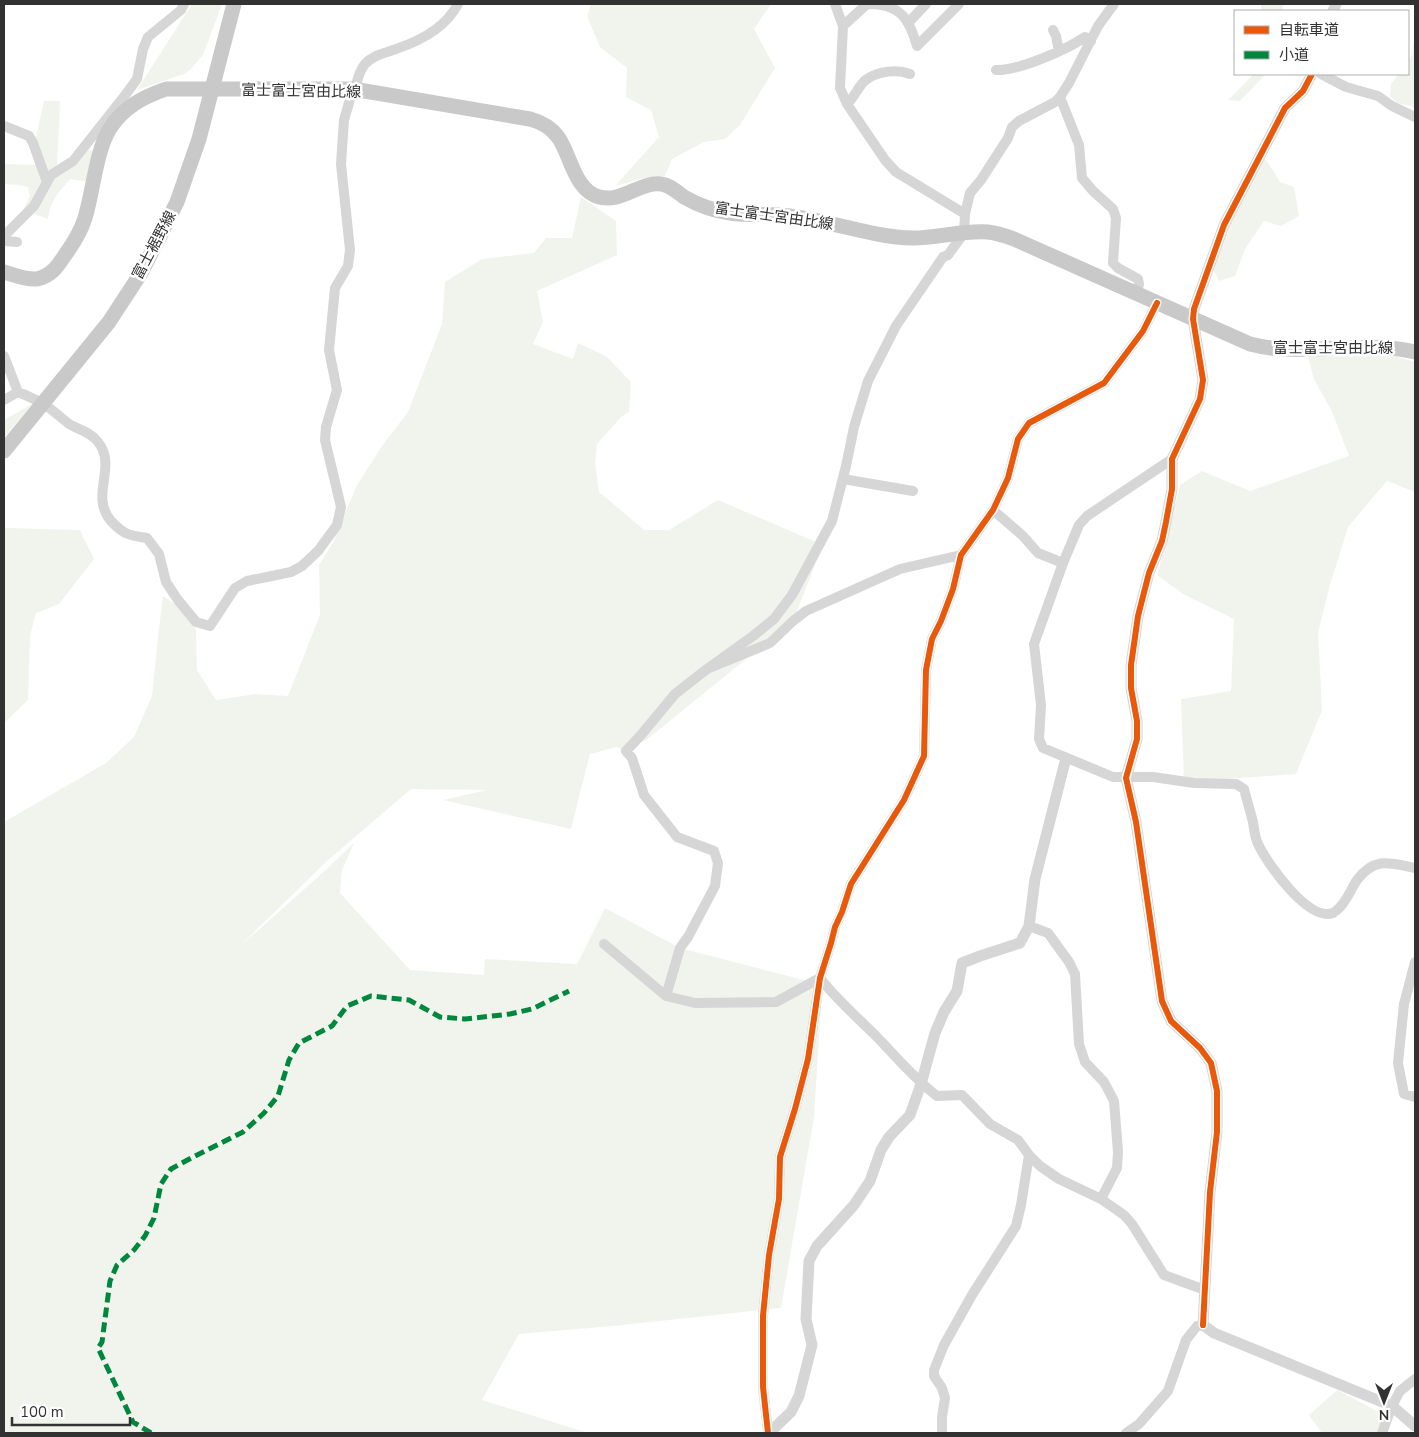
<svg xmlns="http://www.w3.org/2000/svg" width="1419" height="1437" font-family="'Nunito Sans','Noto Sans JP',sans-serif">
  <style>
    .green { fill: #f1f4ed }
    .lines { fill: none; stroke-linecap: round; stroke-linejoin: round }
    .minor { stroke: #d6d6d6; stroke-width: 10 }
    .tertiary { stroke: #d6d6d6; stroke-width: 11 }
    .primary { stroke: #c9c9c9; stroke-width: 15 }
    .quiet { stroke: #00873e; stroke-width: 5; stroke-dasharray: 10 5; stroke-linecap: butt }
    .cycleway-casing { stroke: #fff; stroke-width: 9 }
    .cycleway { stroke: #e8590c; stroke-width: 6 }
    .labels { text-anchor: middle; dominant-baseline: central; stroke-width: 5; stroke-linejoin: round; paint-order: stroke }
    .street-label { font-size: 15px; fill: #323232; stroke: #fff }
  </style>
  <rect width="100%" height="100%" fill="#fff"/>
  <!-- green -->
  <path class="green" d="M192,4H222L203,55L190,70L184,74L137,90Z
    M591,4H771L754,29L775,68L740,125L725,139L704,142L672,159L665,176L644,178L615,186L659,137L651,110L626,97L627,68L600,47L587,16Z
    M1261,4H1283L1282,11H1261Z
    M1415,30V107L1397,103L1390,96L1391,84L1399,74H1408V61L1412,55Z
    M1254,74H1266L1240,101L1228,100Z
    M44,101H60L57,166L71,159L80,148L95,151L90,182L70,179C59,192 50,201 48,219L23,210L30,196L28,187L19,185L4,184V164L35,165L36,137Z
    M1265,158L1280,182L1294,187L1299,216L1281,226L1264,221L1245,249L1235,276L1219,281L1213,269L1232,220Z
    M581,197L616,221L617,255L537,291L543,322L533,344L573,359L578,343L606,356L631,382L629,412L621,417L597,444L595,463L599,492L644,530H669L718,500L823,545L793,621L645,741L633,744L626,751L617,747L590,754L571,829L443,800L487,790L411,789L327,861L239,947L318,877L354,843L342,870L340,893L410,970L484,975L485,959L577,964L605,908L680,948L808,981L822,991L814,1117L781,1308L613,1326L519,1334L482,1400L585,1432V1433H4V822L106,763L134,737L152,696L158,637L163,596L185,611L196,630L197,670L216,700L256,694L288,696L320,615L319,565L333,543L357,485L382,446L408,412L442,324L445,282L482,259L534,253L546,238H572Z
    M1307,353L1394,356L1415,362V492L1387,481L1348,527L1330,585L1318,632L1322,710L1296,774L1184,782L1181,699L1231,691L1234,619L1183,594L1157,575L1180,485L1202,471L1250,491L1349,456L1333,414L1314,379Z
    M32,404L4,438V420Z
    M4,527L6,528L80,530L94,559L59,604L36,613L30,636L28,700L4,723Z
    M1337,1390L1392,1419L1387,1433H1322L1309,1415Z"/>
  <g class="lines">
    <!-- minor -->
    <path class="minor" d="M835,4L843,26L840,88L847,104L885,160L896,172L965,214
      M869,4C900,4 909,18 917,46L959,4
      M908,23L926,4
      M843,26L867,4
      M1053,30L1056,36L1059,51
      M996,70C1018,71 1066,50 1085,37L1091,41
      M1321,74L1346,87L1378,96L1392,106L1415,117
      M355,89C357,81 359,71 365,64C373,55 385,53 396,49C420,41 446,27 458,4
      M1060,97L1079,145L1082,178L1093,191L1113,209L1116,218L1113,263L1118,268L1138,279L1139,284L1137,293
      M847,104C855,97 859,84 867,79C879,71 897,69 910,74
      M4,126L29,136L33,143L47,182
      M4,236L34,206L51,175L73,161L126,94L137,79L143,49L148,37L181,10L184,4
      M4,241L17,242
      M4,356L18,392C26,395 34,399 42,403C52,409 60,417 69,424C79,430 91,432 98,442C118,467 89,495 111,521C124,535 129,535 147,538L159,554L166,582L178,600L196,622L210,626L235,588L247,581L291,572L302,566L318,551L337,525L341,507L325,440L326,427L337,390L329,350L335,288L348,266L350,250L341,164L344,120L353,89
      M4,400L18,392
      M1172,459L1087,516L1079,525L1063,563L1034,644L1041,705L1039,739L1043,748L1113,777H1153L1194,783L1236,784L1244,789C1247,800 1250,811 1253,822C1254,829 1255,838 1258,844C1267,863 1308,922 1333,913C1338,910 1343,904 1346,899C1350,893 1353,886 1357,880C1375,856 1391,863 1415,868
      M843,479L913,491
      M993,510L1023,536L1038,553L1063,563
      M707,669L753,636L774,619L792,595L832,521L846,466L854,427L868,381L896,326L943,257L948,255L964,233L965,214L970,193L981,180L1008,138L1012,127L1019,121L1055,102L1060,97L1069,83L1098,26L1114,4
      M1029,926L1048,933L1069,962L1075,974L1079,1044L1085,1062L1104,1082L1114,1101L1118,1152L1117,1168L1101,1199
      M604,944L666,996L695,1003L776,1002L820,978
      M1415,962L1404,1004L1398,1063L1404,1094L1415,1097
      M820,978C836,999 855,1015 874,1034C895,1055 913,1078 937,1096L962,1095L990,1124L1018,1140L1029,1155L1040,1166L1059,1179L1101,1199L1124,1215L1132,1224L1164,1275L1205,1290
      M666,996L680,948L688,937L715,886L718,863L714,851L677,837L644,795L632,758L626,751L641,735L675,694L707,669L770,643L793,621L806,611L900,569L961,555
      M768,1433L763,1387V1316L769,1255L779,1199L780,1157L795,1109L808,1059L820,978L831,943L835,927L842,912L851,884L904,800L924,756L926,670L932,639L941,621L953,589L961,555L993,510L1008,478L1018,439L1029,423L1104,383L1143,331L1157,303
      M942,1433V1417L945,1398L942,1388L934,1376V1370L944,1345L972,1295L1016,1226L1021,1205L1029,1155
      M1126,1433L1139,1424L1168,1391L1186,1340L1197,1326L1203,1325
      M1382,1433L1392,1406L1400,1391L1415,1379"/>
    <!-- tertiary -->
    <path class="tertiary" d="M1333,11L1336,4
      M1312,74L1303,91L1285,108L1224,225L1194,309L1193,319L1203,380L1200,399L1172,459V489L1166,522L1162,541L1149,573L1138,616L1131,665V688L1137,721V739L1126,778L1136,822L1162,1001L1171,1021L1200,1048L1211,1063L1217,1091V1132L1210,1192L1203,1325L1214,1333L1392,1406L1415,1426
      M769,1433L791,1412L799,1396L812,1345L806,1319L809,1261L817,1246L854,1205L870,1181L881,1150L889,1137L910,1115L921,1084L935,1033L944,1012L957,991L962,963L980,956L1020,943L1029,926L1035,879L1066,758"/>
    <!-- primary -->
    <path class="primary" d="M4,272C14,275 26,280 37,279C51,276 58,266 65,255C73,244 81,231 85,218C93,192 96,152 109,130C122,108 143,97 166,89H353L530,119C541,122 551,127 558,137C571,155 574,190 599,197C622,203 639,182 661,184C670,185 677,192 684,197C698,205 714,211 730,213C750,216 770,213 790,216C831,221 872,237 913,238C938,238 963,230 988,232C997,233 1006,236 1014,239L1250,344C1302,358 1360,339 1415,352
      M4,451L109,322L141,273L160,236L177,202L199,139L234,4"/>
    <!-- quiet -->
    <path class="quiet" d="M151,1433L133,1422L98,1348L102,1342L110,1281L117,1265L134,1250L145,1236L154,1218L161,1184L171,1169L193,1157L243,1132L264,1113L278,1096L289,1060L299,1043L332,1026L347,1006L371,996L409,1000L440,1017L465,1019L510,1014L532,1009L569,991"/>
    <defs>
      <path id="cycleway" d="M1203,1325L1210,1192L1217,1132V1091L1211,1063L1200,1048L1171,1021L1162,1001L1136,822L1126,778L1137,739V721L1131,688V665L1138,616L1149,573L1162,541L1166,522L1172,489V459L1200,399L1203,380L1193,319L1194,309L1224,225L1285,108L1303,91L1312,74
        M768,1433L763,1387V1316L769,1255L779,1199L780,1157L795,1109L808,1059L820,978L831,943L835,927L842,912L851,884L904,800L924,756L926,670L932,639L941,621L953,589L961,555L993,510L1008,478L1018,439L1029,423L1104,383L1143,331L1157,303"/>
    </defs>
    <!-- cycleway casing -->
    <use href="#cycleway" class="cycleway-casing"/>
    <!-- cycleway -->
    <use href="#cycleway" class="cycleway"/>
  </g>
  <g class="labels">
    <!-- street labels -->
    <g class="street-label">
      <text transform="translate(301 91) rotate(1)">富士富士宮由比線</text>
      <text transform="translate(774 216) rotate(8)">富士富士宮由比線</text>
      <text transform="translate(154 245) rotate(-62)">富士裾野線</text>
      <text x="1333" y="348">富士富士宮由比線</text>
    </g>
  </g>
  <!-- border -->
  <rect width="1419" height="1437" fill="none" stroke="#323232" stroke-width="10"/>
  <!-- legend -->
  <rect x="1234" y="10" width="175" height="65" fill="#ffffff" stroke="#adadad"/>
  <rect x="1244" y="26" width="25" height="8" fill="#e8590c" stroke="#adadad"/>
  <text x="1279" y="35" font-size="15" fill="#323232">自転車道</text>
  <rect x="1244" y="51" width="25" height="8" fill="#00873e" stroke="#adadad"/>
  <text x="1279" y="60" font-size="15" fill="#323232">小道</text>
  <!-- north arrow -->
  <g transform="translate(1384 1402) rotate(180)" stroke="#ffffff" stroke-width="4" paint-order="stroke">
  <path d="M0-4L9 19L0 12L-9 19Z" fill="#323232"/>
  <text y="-8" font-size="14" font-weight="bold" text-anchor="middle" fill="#323232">N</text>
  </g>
  <!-- scale -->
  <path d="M12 1417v8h118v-8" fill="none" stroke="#323232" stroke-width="2.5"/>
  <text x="20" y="1417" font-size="15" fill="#323232" stroke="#ffffff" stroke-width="4" paint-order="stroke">100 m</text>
</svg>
